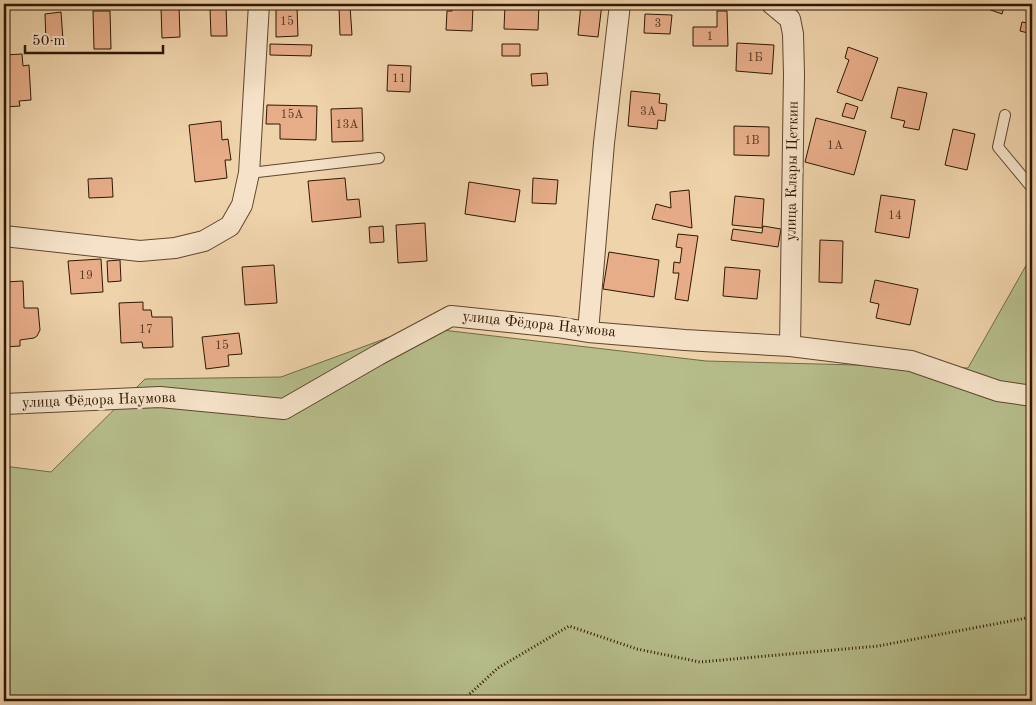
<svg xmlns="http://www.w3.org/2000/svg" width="1036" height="705" font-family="'Old Standard TT',serif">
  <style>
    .green { fill: #b6bd8b; stroke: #726a47 }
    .building { fill: #e7ad89; stroke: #2f1703 }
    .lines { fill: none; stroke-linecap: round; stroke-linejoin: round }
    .lane-casing { stroke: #5f462d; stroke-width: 12 }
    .street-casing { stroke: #5f462d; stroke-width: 22 }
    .path { stroke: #2f1703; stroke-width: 3; stroke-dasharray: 1 2.5; stroke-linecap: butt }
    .lane { stroke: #f5e2c8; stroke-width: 10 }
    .street { stroke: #f5e2c8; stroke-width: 20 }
    .labels { text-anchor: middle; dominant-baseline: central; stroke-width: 5; stroke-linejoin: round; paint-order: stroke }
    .number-label { font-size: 12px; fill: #5d3c24 }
    .street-label { font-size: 15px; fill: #2f1703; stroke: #f5e2c8 }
  </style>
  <rect width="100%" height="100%" fill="#efd3ab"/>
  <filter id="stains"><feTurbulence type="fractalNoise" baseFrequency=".004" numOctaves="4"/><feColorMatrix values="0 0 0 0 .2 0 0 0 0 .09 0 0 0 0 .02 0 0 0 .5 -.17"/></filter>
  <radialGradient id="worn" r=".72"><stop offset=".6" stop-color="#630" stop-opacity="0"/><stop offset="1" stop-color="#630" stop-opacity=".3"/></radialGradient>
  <!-- green -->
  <path class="green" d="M1032,255V701H4V466L51,472L145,379L281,377L417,327L706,361L968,368Z"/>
  <!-- building -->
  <path class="building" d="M452,4L473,5L472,31L446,30L447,11H452Z
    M505,4H539L538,30L504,29Z
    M581,4H602L598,37L578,35Z
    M990,4H1005L1002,14L988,9Z
    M179,6L180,37L162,38L161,7Z
    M339,6H350L352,35H340Z
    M226,7L227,36H211L210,8Z
    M276,7H297L298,36L276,37Z
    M93,11H110L111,49H94Z
    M717,11H727L728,46H693V27H717Z
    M61,12L63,40L46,41L45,14Z
    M645,14L672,15L670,34L644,33Z
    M1022,22L1032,24V34L1020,31Z
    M737,43L774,45L772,74L736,71Z
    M270,44L312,45L311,56L270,55Z
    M502,44H520V56H502Z
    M848,47L878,58L862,101L837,92L849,60L845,58Z
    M22,54L23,66L29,65L31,100L19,101L20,106L4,107V55Z
    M388,65L411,66L410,92L387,91Z
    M547,73L548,85L532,86L531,74Z
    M898,87L927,93L919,130L903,127L905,121L891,118Z
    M631,91L660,94L659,103L667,104L665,121L658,120L657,129L628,126Z
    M846,103L858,107L854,119L842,116Z
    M267,105L317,106L316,140L280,139V124H266Z
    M362,108L363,141L332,142L331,109Z
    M816,118L866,131L854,175L805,162Z
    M221,121L222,140L228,139L231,160H225L227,178L195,182L189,125Z
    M734,126L769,127V156L734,155Z
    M953,129L975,134L967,170L945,165Z
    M112,178L113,197L89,198L88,179Z
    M345,178L347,200L359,199L361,217L312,222L308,181Z
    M533,178L558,180L556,204L532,203Z
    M469,182L520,190L515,222L465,214Z
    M689,190L692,228L652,219L656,204L671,208L670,192Z
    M881,195L915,200L909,238L875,232Z
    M735,196L764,199L762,228L732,225Z
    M425,223L427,261L398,263L396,225Z
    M383,226L384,242L370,243L369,227Z
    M763,226L781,229L778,247L731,240L733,229L762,233Z
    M678,234L698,236L688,301L675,299L679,273H673L674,262L680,263L682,248L676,247Z
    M820,240L843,241L842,283L819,282Z
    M609,252L659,260L654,297L603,289Z
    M101,259L103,292L71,294L68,261Z
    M120,260L121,281L108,282L107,261Z
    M274,265L277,303L245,305L242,267Z
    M725,267L760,270L757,299L723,296Z
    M875,280L918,289L910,325L876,318L879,304L870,302Z
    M23,281L24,308H38L40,330L37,336L34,338L20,340V346L4,347V282Z
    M143,302V310H151L152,317H172L173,347L143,348L142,342L121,343L119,303Z
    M239,333L242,354L228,355L229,366L206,369L202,337Z"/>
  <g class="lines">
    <defs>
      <path id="lane" d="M1005,115L998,147L1032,188
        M249,173L379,158"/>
      <path id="street" d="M772,4L790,19L793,34L794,74L790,346
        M4,236L140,251L175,248L204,241L230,226L242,205L249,173L259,4
        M588,332L604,143L620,4
        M4,404L160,397L284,409L378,355L451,316L557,327L588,332L685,340L790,346L911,361L998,391L1032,396"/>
    </defs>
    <!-- lane casing -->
    <use href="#lane" class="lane-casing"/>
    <!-- street casing -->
    <use href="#street" class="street-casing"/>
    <!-- path -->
    <path class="path" d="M462,701L498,668L569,626L637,649L700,662L878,646L1032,617"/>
    <!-- lane -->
    <use href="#lane" class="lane"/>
    <!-- street -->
    <use href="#street" class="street"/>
  </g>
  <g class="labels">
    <!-- number labels -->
    <g class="number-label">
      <text x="287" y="22">15</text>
      <text x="658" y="24">3</text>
      <text x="710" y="37">1</text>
      <text x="755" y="58">1Б</text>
      <text x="399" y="79">11</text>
      <text x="648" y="112">3А</text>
      <text x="292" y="115">15А</text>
      <text x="347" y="125">13А</text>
      <text x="752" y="141">1В</text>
      <text x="835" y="146">1А</text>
      <text x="895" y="216">14</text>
      <text x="86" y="276">19</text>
      <text x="146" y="330">17</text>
      <text x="222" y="346">15</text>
    </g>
    <!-- street labels -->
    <g class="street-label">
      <text transform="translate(793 171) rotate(-89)">улица Клары Цеткин</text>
      <text transform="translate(539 325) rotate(6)">улица Фёдора Наумова</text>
      <text transform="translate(99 401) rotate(-2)">улица Фёдора Наумова</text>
    </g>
  </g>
  <!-- margin -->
  <rect width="1036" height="705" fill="none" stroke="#efd3ab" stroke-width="20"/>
  <rect x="5" y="5" width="1026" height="695" fill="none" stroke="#2f1703" stroke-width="2.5"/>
  <rect x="10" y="10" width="1016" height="685" fill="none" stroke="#2f1703"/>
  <!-- scale -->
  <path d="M25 45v8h138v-8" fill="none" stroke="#2f1703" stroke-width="2.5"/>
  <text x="32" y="45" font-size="15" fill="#2f1703" stroke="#f5e2c8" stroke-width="4" paint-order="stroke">50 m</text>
  <rect width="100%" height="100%" filter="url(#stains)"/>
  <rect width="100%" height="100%" fill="url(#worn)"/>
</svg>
